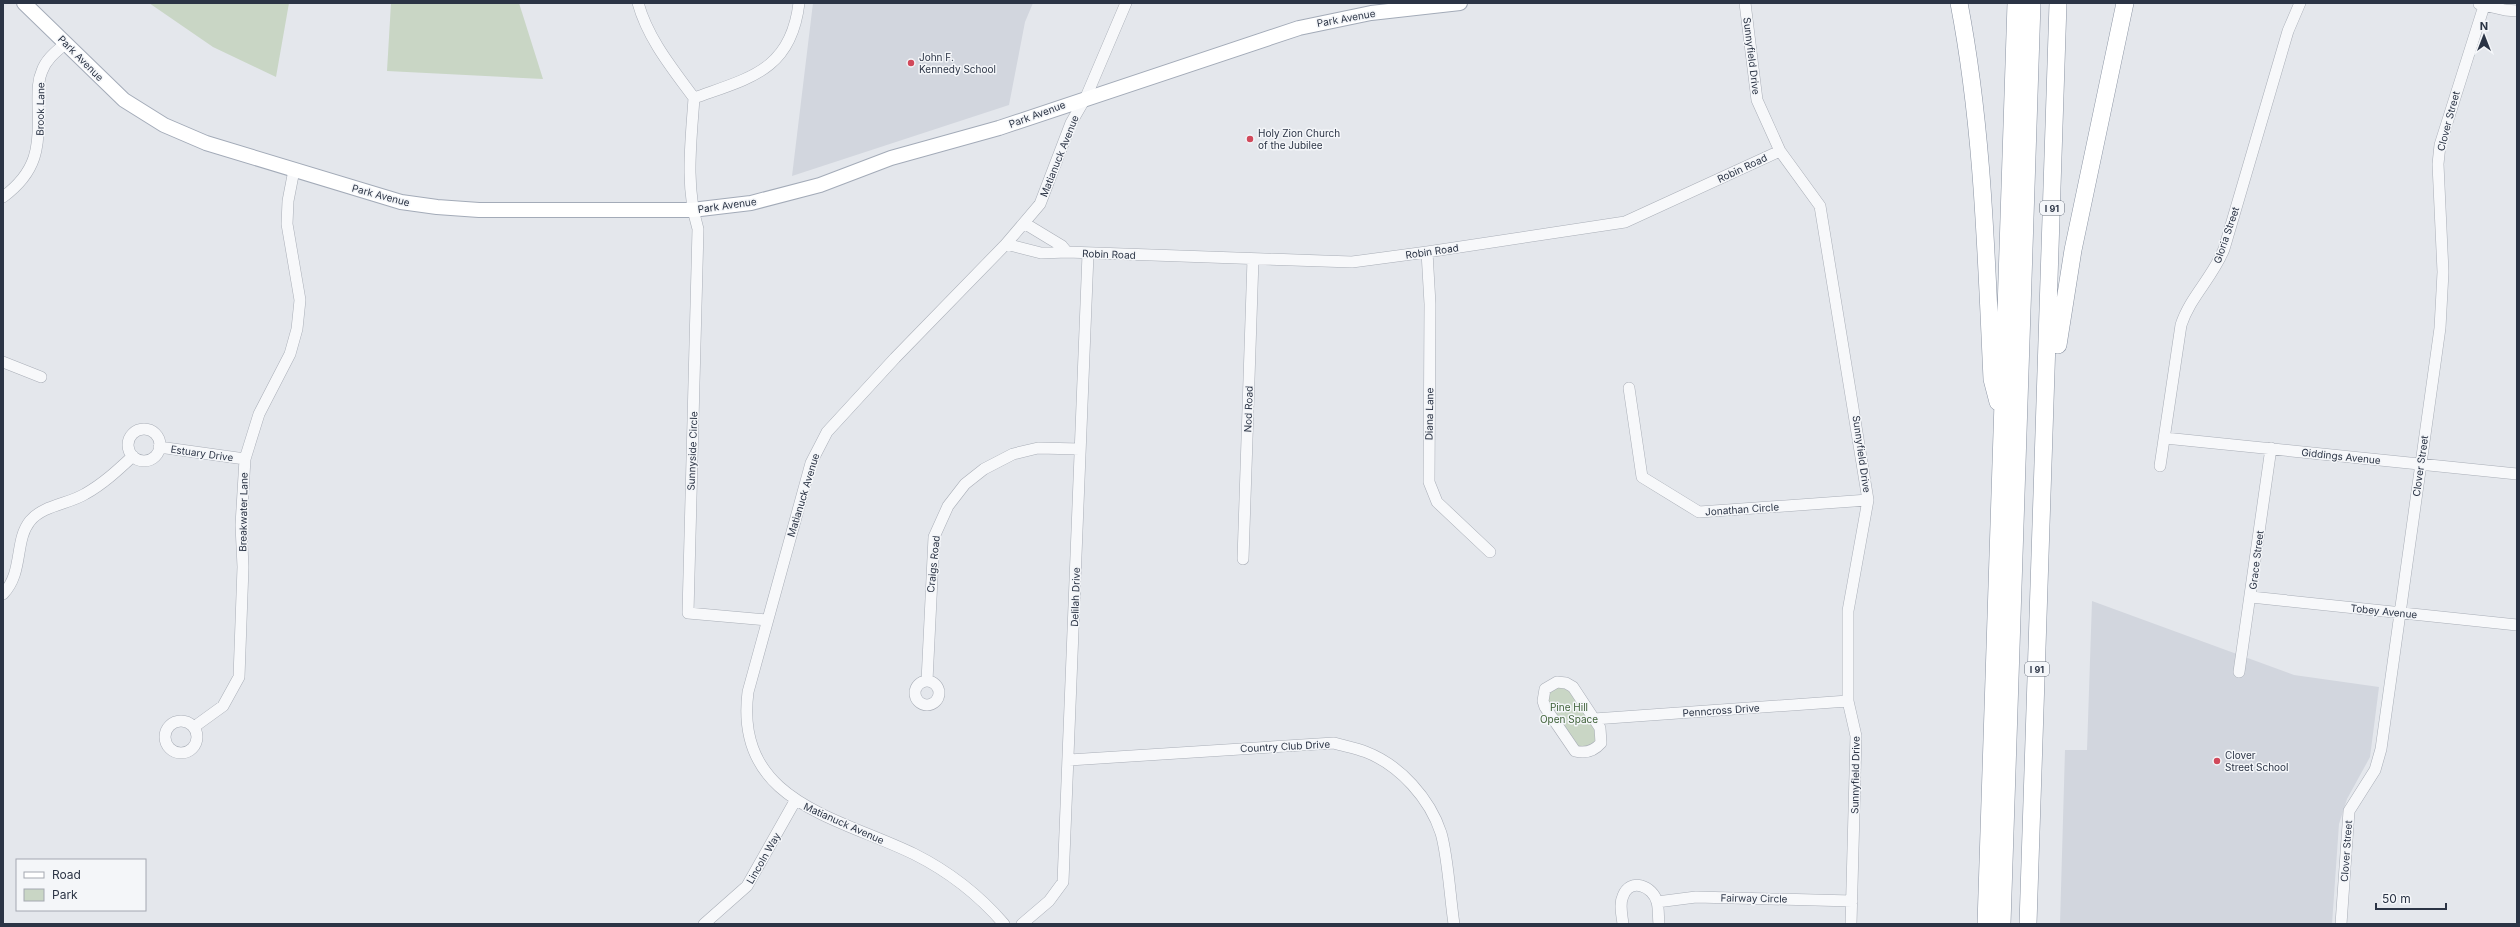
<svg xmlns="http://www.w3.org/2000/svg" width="2520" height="927" font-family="Inter,sans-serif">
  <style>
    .built { fill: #d2d6de }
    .green { fill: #c9d6c5 }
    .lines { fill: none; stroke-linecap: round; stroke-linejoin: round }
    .minor-casing { stroke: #a9aeb7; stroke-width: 12 }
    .major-casing { stroke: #a3abb8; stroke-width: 16 }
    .highway-casing { stroke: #8b94a3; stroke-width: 18 }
    .minor { stroke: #f7f8fa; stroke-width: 11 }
    .major { stroke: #fff; stroke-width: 14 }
    .highway { stroke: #fff; stroke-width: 17 }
    .poi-dot { fill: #d1495b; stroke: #f4f6f9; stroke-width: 1.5 }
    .labels { text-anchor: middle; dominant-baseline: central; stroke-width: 3; stroke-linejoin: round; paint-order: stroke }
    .shield { fill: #f4f6f9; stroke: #676e7b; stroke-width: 1 }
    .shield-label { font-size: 9px; font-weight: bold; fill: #2b3445 }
    .street-label { font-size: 10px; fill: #2b3445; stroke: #f4f6f9 }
    .poi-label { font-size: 10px; fill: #2b3445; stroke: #f4f6f9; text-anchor: start }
    .park-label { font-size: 10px; fill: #3f6138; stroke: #f4f6f9 }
  </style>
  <rect width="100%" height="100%" fill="#e4e7ec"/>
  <!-- built -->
  <path class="built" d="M813,3H1033L1025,22L1009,105L792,176Z
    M2092,601L2294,675L2379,687L2370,757L2347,799L2339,824L2332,924H2060L2065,750H2087Z"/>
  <!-- green -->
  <path class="green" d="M149,3H289L276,77L213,47Z
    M391,3H519L543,79L387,71Z
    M1558,686L1568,689L1596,730V742L1586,748L1577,746L1549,706L1548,693Z"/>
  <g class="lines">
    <defs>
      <path id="minor" d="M638,3C648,39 672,68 694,98C691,142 685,186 698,229L688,613L766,620
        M1745,3L1757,100L1780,151L1820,206L1868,500L1848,611V701L1856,736L1851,924
        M2479,4L2505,10L2517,11
        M694,98C749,78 791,71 799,3
        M3,197C37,172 40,147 38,107C38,95 37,82 42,71C46,59 57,51 66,43
        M1024,223L1062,246L1067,252
        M1006,244L1041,253L1067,252L1352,262L1427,252L1625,222L1780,151
        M1427,252L1430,304L1429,482L1437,502L1490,552
        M3,362L41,377
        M1629,388L1642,477L1699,512L1868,500
        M128 445a16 16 0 1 1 32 0a16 16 0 1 1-32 0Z
        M2165,438L2517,474
        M159,447L245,459
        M2160,466L2181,325C2190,297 2213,277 2224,249L2288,31L2300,3
        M1243,559L1253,259
        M3,594C24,572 14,541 30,521C43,505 69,504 85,494C103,484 118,470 133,456
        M2251,597L2517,625
        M2239,672L2271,448
        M927,681L934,537L948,506L965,484L984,469L1013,454L1038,448L1080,449
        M915 693a12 12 0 1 1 24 0a12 12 0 1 1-24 0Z
        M1557,682L1566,683L1573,687L1600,728L1601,743C1594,751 1586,754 1575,751L1545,707L1543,701L1545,689Z
        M1594,719L1848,701
        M165 737a16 16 0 1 1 32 0a16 16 0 1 1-32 0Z
        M194,727L223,706L239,677L243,567L241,525L245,459L259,414L290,354L297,329L300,300L287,224L288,201L294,170
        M1069,760L1334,743C1344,746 1356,748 1366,752C1400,765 1430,799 1441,833C1448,857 1450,898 1454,924
        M1657,902L1696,897L1852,901
        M704,924L747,886L795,801
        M1004,924C979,895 948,871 914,854C838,817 734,802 748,692L811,463L827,432L895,358L1006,244L1040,204L1071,123L1086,97L1126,3
        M1022,924L1049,901L1063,882L1088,254
        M1623,924C1622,915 1619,904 1623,896C1630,877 1653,886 1657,902C1659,909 1658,917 1659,924
        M2341,924L2349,811L2375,770L2381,749L2440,328L2443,272L2438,164L2440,145L2484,6"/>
      <path id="major" d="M24,3L124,100L164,125L206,143L401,202L437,207L479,210H692L751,203L820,185L891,158L999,128L1299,28L1371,13L1460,3"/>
      <path id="highway" d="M1959,3C1983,128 1986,253 1992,379L1998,402
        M2058,345L2073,250L2125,3
        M1986,924L2016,3
        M2002,924L2032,3
        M2028,924L2058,3"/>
    </defs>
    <!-- minor casing -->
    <use href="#minor" class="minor-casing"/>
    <!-- major casing -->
    <use href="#major" class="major-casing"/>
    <!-- highway casing -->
    <use href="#highway" class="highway-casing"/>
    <!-- minor -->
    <use href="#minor" class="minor"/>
    <!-- major -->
    <use href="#major" class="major"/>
    <!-- highway -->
    <use href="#highway" class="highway"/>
  </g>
  <!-- markers -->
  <g class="poi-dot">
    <circle cx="911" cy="63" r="4"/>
    <circle cx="1250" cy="139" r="4"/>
    <circle cx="2217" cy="761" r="4"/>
  </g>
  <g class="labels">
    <!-- shield labels -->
    <g class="shield">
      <rect x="2040" y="201" width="24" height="14" rx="3"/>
      <rect x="2025" y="662" width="24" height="14" rx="3"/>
    </g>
    <g class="shield-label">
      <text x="2052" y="208">I 91</text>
      <text x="2037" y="669">I 91</text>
    </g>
    <!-- street labels -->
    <g class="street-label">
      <text transform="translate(1346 18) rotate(-10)">Park Avenue</text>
      <text transform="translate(1752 56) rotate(83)">Sunnyfield Drive</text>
      <text transform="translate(81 58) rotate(45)">Park Avenue</text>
      <text transform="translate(40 109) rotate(-89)">Brook Lane</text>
      <text transform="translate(1037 114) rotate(-20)">Park Avenue</text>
      <text transform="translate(2448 121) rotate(-75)">Clover Street</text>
      <text transform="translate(1059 156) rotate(-68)">Matianuck Avenue</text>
      <text transform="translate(1742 168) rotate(-25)">Robin Road</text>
      <text transform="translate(381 195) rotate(15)">Park Avenue</text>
      <text transform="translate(727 205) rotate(-8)">Park Avenue</text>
      <text transform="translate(2226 235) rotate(-71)">Gloria Street</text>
      <text transform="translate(1432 251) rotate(-8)">Robin Road</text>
      <text transform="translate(1109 254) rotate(2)">Robin Road</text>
      <text transform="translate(1248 409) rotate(-88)">Nod Road</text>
      <text transform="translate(1429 414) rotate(-89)">Diana Lane</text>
      <text transform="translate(692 451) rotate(-88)">Sunnyside Circle</text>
      <text transform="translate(202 453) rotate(8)">Estuary Drive</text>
      <text transform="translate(1862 454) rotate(82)">Sunnyfield Drive</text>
      <text transform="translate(2341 456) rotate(6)">Giddings Avenue</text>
      <text transform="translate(2420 466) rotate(-82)">Clover Street</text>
      <text transform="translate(803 495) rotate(-73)">Matianuck Avenue</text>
      <text transform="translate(1742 509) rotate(-4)">Jonathan Circle</text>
      <text transform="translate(243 512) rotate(-89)">Breakwater Lane</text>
      <text transform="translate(2256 560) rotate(-83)">Grace Street</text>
      <text transform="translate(933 564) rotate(-84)">Craigs Road</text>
      <text transform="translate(1075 597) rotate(-88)">Delilah Drive</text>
      <text transform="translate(2384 611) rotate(6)">Tobey Avenue</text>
      <text transform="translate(1721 710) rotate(-4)">Penncross Drive</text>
      <text transform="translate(1285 746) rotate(-3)">Country Club Drive</text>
      <text transform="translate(1855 775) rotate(-89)">Sunnyfield Drive</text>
      <text transform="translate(844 823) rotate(24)">Matianuck Avenue</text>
      <text transform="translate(2346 851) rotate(-86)">Clover Street</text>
      <text transform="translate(763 858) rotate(-60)">Lincoln Way</text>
      <text transform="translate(1754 898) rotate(1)">Fairway Circle</text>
    </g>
    <!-- poi labels -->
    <g class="poi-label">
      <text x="919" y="57">John F.<tspan x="919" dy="12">Kennedy School</tspan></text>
      <text x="1258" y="133">Holy Zion Church<tspan x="1258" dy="12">of the Jubilee</tspan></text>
      <text x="2225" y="755">Clover<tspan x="2225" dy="12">Street School</tspan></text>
    </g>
    <!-- park labels -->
    <g class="park-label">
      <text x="1569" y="707">Pine Hill<tspan x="1569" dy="12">Open Space</tspan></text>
    </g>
  </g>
  <!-- border -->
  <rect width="2520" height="927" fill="none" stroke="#2b3445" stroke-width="8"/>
  <!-- legend -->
  <rect x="16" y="859" width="130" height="52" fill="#f4f6f9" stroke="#a4a8b1"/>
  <rect x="24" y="872" width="20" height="6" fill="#ffffff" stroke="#a4a8b1"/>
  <text x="52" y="879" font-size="12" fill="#2b3445">Road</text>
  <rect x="24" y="889" width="20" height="12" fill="#c9d6c5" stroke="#a4a8b1"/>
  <text x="52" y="899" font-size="12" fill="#2b3445">Park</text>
  <!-- north arrow -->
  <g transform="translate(2484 36)" stroke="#f4f6f9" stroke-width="3" paint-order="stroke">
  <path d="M0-3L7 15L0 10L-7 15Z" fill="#2b3445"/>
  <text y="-6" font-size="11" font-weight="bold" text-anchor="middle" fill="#2b3445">N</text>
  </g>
  <!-- scale -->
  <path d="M2376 903v6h70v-6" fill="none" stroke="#2b3445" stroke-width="2"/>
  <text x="2382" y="903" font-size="12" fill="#2b3445" stroke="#f4f6f9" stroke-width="3" paint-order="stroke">50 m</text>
</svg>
